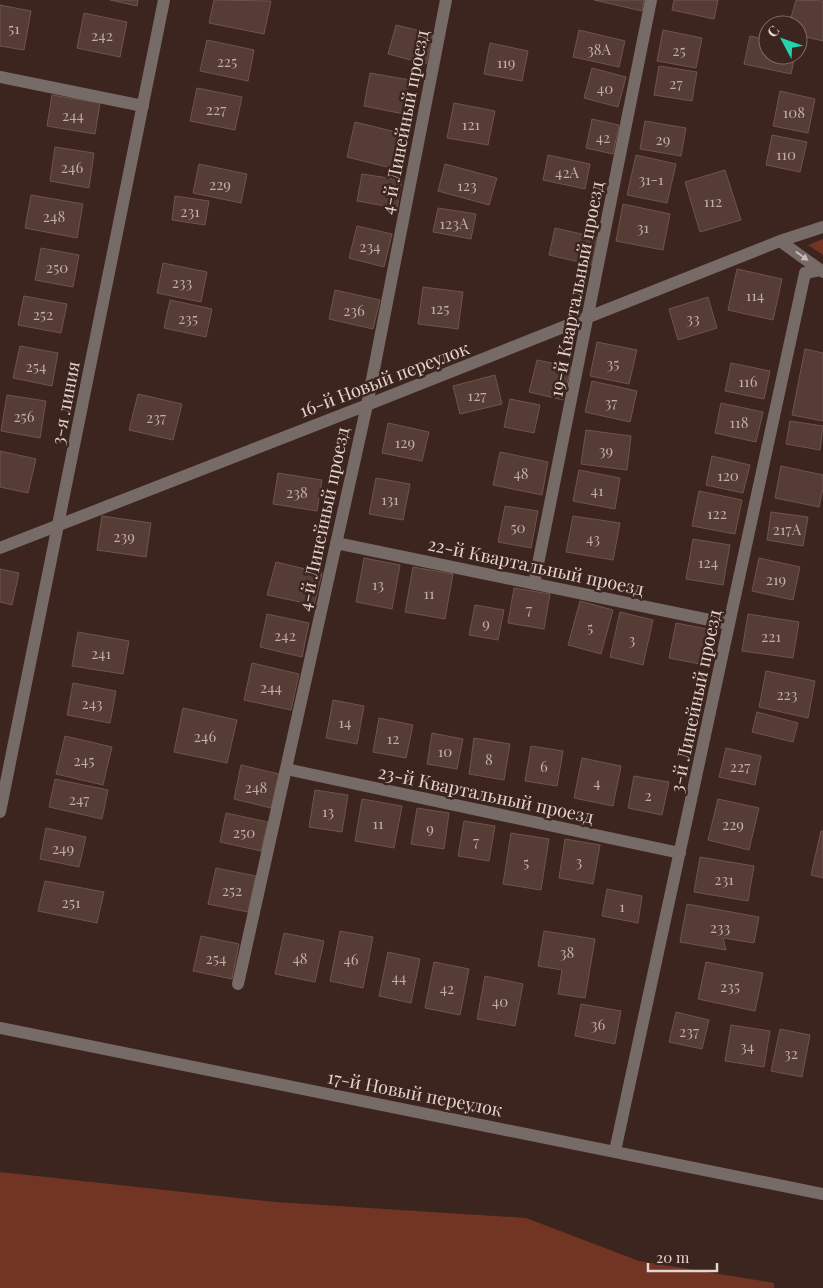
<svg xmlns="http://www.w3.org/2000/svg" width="823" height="1288" font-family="'Playfair Display',serif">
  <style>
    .green { fill: #723523 }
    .building { fill: #553c35; stroke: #6f544c }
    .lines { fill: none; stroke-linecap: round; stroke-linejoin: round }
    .minor { stroke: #776b67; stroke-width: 12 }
    .oneway { fill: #c9bab5 }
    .labels { text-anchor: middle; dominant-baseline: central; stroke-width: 5; stroke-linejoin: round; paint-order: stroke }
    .number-label { font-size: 15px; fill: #c0aea8 }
    .street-label { font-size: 18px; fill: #e4d4cf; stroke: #3c251e }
  </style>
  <rect width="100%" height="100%" fill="#3c251e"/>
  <!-- green -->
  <path class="green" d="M823,239V255L808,245Z
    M0,1172L275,1202L526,1218L639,1261L774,1283V1288H0Z"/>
  <!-- building -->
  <path class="building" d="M110,0H138L137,6Z
    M214,0L271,1L264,34L209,23Z
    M594,0H644L642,11Z
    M674,0H718L714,19L672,10Z
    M796,0L823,1V41L798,35V25H789Z
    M0,5L31,11L24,50L0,46Z
    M84,13L127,22L120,57L77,48Z
    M396,25L433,34L426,64L388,54Z
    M579,30L625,41L619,67L573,57Z
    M663,30L702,38L696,68L657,61Z
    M750,36L768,40V55H795L791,74L744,64Z
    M207,40L254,50L248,81L200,71Z
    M490,43L528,51L522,81L484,74Z
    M659,66L697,72L692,101L654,95Z
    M592,68L626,77L618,107L584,98Z
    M370,73L410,80L404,114L364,106Z
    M197,88L242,97L235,130L190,121Z
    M780,91L815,99L808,133L773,126Z
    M52,95L100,103L95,134L47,126Z
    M454,103L495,111L488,145L447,138Z
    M592,119L619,125L613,154L586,148Z
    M645,121L686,128L681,156L640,149Z
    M355,122L408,135L399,170L347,157Z
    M772,135L807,142L800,172L766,165Z
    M55,147L94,153L89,188L50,181Z
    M548,155L590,164L585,189L543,180Z
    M636,155L676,164L667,203L627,195Z
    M199,164L247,174L241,203L193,193Z
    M445,164L497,178L489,205L438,191Z
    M725,170L741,220L700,232L685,182Z
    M362,174L402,180L397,208L357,201Z
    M31,195L83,204L77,238L25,228Z
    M175,196L209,201L205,225L172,220Z
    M623,204L670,214L663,250L616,241Z
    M438,208L476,214L471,239L433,232Z
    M357,226L392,234L384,267L349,258Z
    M555,228L599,238L592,265L549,255Z
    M41,248L79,255L73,287L35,280Z
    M163,263L207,272L201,302L157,293Z
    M737,269L782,279L773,320L728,310Z
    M423,287L463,292L458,329L418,324Z
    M335,290L380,300L373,329L329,319Z
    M24,296L67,304L61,333L18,325Z
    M708,297L717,328L678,340L669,309Z
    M170,300L212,309L206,337L164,328Z
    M597,342L637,350L629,384L590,376Z
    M20,346L58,353L52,386L13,378Z
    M805,349L823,353V421L792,415Z
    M537,360L571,367L563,400L529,392Z
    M731,363L770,371L764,399L725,391Z
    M495,375L502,404L460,414L453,386Z
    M592,381L637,391L630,422L585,412Z
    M138,394L182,404L173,440L129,430Z
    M7,395L46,401L40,438L1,431Z
    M510,399L540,405L534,433L504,427Z
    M721,403L763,412L756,442L715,433Z
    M790,421L823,426L820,450L786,444Z
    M388,423L429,432L422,461L382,453Z
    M586,430L631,436L627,470L581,464Z
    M0,451L36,459L28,493L0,487Z
    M500,452L548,462L542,495L493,485Z
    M712,456L750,465L743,493L706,485Z
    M781,466L823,475V488L819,507L775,498Z
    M579,470L620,478L615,509L573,501Z
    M278,473L322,480L317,511L273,504Z
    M376,478L410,484L403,520L369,514Z
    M699,491L742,500L735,534L692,526Z
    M505,506L538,511L531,548L498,542Z
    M771,512L808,517L803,546L767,540Z
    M102,516L151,523L146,557L97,550Z
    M573,516L620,523L613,560L566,552Z
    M693,539L730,545L723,585L686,579Z
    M364,558L400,565L392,609L356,602Z
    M759,558L800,567L793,600L752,591Z
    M276,562L322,573L314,605L267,595Z
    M413,567L453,574L445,619L405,612Z
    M0,569L19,573L12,605L0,602Z
    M514,588L550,594L544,629L508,623Z
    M580,601L613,610L601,654L568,645Z
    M475,605L504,610L498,640L469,635Z
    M620,612L653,620L643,665L610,657Z
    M267,614L309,623L302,657L260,647Z
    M748,614L799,622L793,658L742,651Z
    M676,623L717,631L710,666L669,658Z
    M78,632L129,641L123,674L72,666Z
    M252,663L299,674L291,710L244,700Z
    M766,671L815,681L808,718L759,707Z
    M73,683L116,691L110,723L67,715Z
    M333,700L364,706L357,744L326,738Z
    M183,708L237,720L227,763L174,752Z
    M757,712L798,723L793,742L752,732Z
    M379,718L413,725L406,758L373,752Z
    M432,733L463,739L457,769L427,764Z
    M65,736L112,747L103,785L56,774Z
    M474,738L510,744L504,780L469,774Z
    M531,746L563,751L557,786L525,781Z
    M726,748L761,756L755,785L719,777Z
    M582,758L621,766L613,806L574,798Z
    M241,765L279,774L271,808L234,799Z
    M634,776L669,782L662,815L628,808Z
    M55,779L108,790L102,819L49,807Z
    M315,790L348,795L342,832L309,827Z
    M362,799L402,806L394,848L355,841Z
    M718,799L759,808L749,850L708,840Z
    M417,808L449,813L444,849L411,844Z
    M226,813L268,822L261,851L220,842Z
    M464,821L495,826L489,861L458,856Z
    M46,828L86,837L79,867L40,859Z
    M821,831H823V878L811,875Z
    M511,833L549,839L541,890L503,884Z
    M565,839L600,845L593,884L559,878Z
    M700,857L754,866L748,901L694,892Z
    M216,868L256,876L248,912L208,904Z
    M45,881L104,892L97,923L38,911Z
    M607,889L642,896L638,923L602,916Z
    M687,904L759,917L754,943L723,938L726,950L680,942Z
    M340,931L373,937L363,988L330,981Z
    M544,931L595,939L585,998L558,994L562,970L538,966Z
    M284,933L324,941L315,982L275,974Z
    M201,936L239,944L232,979L193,971Z
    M388,952L420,959L411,1003L379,996Z
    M434,962L469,969L460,1015L425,1008Z
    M706,962L763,973L755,1011L698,999Z
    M485,976L523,984L515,1026L477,1019Z
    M581,1004L621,1011L615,1044L575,1036Z
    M676,1012L709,1020L702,1049L669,1042Z
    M731,1025L770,1031L764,1067L725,1061Z
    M780,1029L810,1035L802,1077L771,1071Z"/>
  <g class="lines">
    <!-- minor -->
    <path class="minor" d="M0,77L143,106
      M780,241L823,272
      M336,543L729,624
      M0,548L367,405L780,241L823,227
      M534,584L651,0
      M286,769L680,853
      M0,812L164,0
      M238,984L367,405L446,0
      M0,1028L823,1194
      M615,1151L805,273L820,270"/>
  </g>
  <!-- one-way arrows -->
  <defs><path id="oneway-solid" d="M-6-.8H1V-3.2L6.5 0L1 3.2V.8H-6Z" transform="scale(1.25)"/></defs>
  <use class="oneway" href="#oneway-solid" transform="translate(802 256) rotate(36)"/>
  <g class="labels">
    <!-- number labels -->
    <g class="number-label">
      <text x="14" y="28">51</text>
      <text x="102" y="35">242</text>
      <text x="599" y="49">38А</text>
      <text x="679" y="50">25</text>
      <text x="227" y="61">225</text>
      <text x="506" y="62">119</text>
      <text x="676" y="83">27</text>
      <text x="605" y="88">40</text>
      <text x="216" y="109">227</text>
      <text x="794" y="112">108</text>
      <text x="73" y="115">244</text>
      <text x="471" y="124">121</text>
      <text x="603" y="137">42</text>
      <text x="663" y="139">29</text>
      <text x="786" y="154">110</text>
      <text x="72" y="167">246</text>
      <text x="567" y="172">42А</text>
      <text x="651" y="179">31-1</text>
      <text x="220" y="184">229</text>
      <text x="467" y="185">123</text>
      <text x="713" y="201">112</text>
      <text x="190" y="211">231</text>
      <text x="54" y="216">248</text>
      <text x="454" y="223">123А</text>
      <text x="643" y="227">31</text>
      <text x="370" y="246">234</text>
      <text x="57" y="267">250</text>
      <text x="182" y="282">233</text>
      <text x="755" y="295">114</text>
      <text x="440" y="308">125</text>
      <text x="354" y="310">236</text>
      <text x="43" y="314">252</text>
      <text x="188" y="318">235</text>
      <text x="693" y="318">33</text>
      <text x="613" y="363">35</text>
      <text x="36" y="366">254</text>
      <text x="748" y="381">116</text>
      <text x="477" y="395">127</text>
      <text x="611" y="402">37</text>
      <text x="24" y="416">256</text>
      <text x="156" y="417">237</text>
      <text x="739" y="422">118</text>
      <text x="405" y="442">129</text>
      <text x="606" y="450">39</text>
      <text x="521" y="473">48</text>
      <text x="728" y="475">120</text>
      <text x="597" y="490">41</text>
      <text x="297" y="492">238</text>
      <text x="390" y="499">131</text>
      <text x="717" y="513">122</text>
      <text x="518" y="527">50</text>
      <text x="787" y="529">217А</text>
      <text x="124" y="536">239</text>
      <text x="593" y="538">43</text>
      <text x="708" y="562">124</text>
      <text x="776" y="579">219</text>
      <text x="378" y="584">13</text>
      <text x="429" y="593">11</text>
      <text x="529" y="609">7</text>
      <text x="486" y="623">9</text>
      <text x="590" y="627">5</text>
      <text x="285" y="635">242</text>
      <text x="771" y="636">221</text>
      <text x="632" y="639">3</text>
      <text x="101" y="653">241</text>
      <text x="271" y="687">244</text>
      <text x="787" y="694">223</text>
      <text x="92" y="703">243</text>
      <text x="345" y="722">14</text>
      <text x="205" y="736">246</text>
      <text x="393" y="738">12</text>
      <text x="445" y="751">10</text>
      <text x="489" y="759">8</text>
      <text x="84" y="760">245</text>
      <text x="544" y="766">6</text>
      <text x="740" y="766">227</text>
      <text x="597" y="782">4</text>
      <text x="256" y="787">248</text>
      <text x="648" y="795">2</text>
      <text x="79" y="799">247</text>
      <text x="328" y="811">13</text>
      <text x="378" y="823">11</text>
      <text x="733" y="824">229</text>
      <text x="430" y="828">9</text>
      <text x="244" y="832">250</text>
      <text x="476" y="841">7</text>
      <text x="63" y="848">249</text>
      <text x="579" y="861">3</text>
      <text x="526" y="862">5</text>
      <text x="724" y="879">231</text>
      <text x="232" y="890">252</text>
      <text x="71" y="902">251</text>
      <text x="622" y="906">1</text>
      <text x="720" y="927">233</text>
      <text x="567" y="952">38</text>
      <text x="216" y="958">254</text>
      <text x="300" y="958">48</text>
      <text x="351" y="959">46</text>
      <text x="399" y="977">44</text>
      <text x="730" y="986">235</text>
      <text x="447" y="988">42</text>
      <text x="500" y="1001">40</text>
      <text x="598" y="1024">36</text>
      <text x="689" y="1031">237</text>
      <text x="747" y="1046">34</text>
      <text x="791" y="1053">32</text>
    </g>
    <!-- street labels -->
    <g class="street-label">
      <text transform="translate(404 122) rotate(-79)">4-й Линейный проезд</text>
      <text transform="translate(576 289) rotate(-79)">19-й Квартальный проезд</text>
      <text transform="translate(384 379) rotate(-21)">16-й Новый переулок</text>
      <text transform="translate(65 403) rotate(-79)">3-я линия</text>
      <text transform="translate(323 519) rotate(-78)">4-й Линейный проезд</text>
      <text transform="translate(536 566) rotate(12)">22-й Квартальный проезд</text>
      <text transform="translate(695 701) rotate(-78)">3-й Линейный проезд</text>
      <text transform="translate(486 794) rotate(12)">23-й Квартальный проезд</text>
      <text transform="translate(415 1093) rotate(11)">17-й Новый переулок</text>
    </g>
  </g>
  <!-- north arrow -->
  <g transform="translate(783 40) rotate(311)"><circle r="24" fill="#3c251e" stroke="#7f6b65"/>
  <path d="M0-4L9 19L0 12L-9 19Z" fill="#22d5af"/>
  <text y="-8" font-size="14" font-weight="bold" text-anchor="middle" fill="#e4d4cf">С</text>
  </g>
  <!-- scale -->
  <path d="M648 1263v8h69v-8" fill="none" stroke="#e4d4cf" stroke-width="2.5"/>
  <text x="656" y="1263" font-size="15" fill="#e4d4cf" stroke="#3c251e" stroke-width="4" paint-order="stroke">20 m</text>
</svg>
